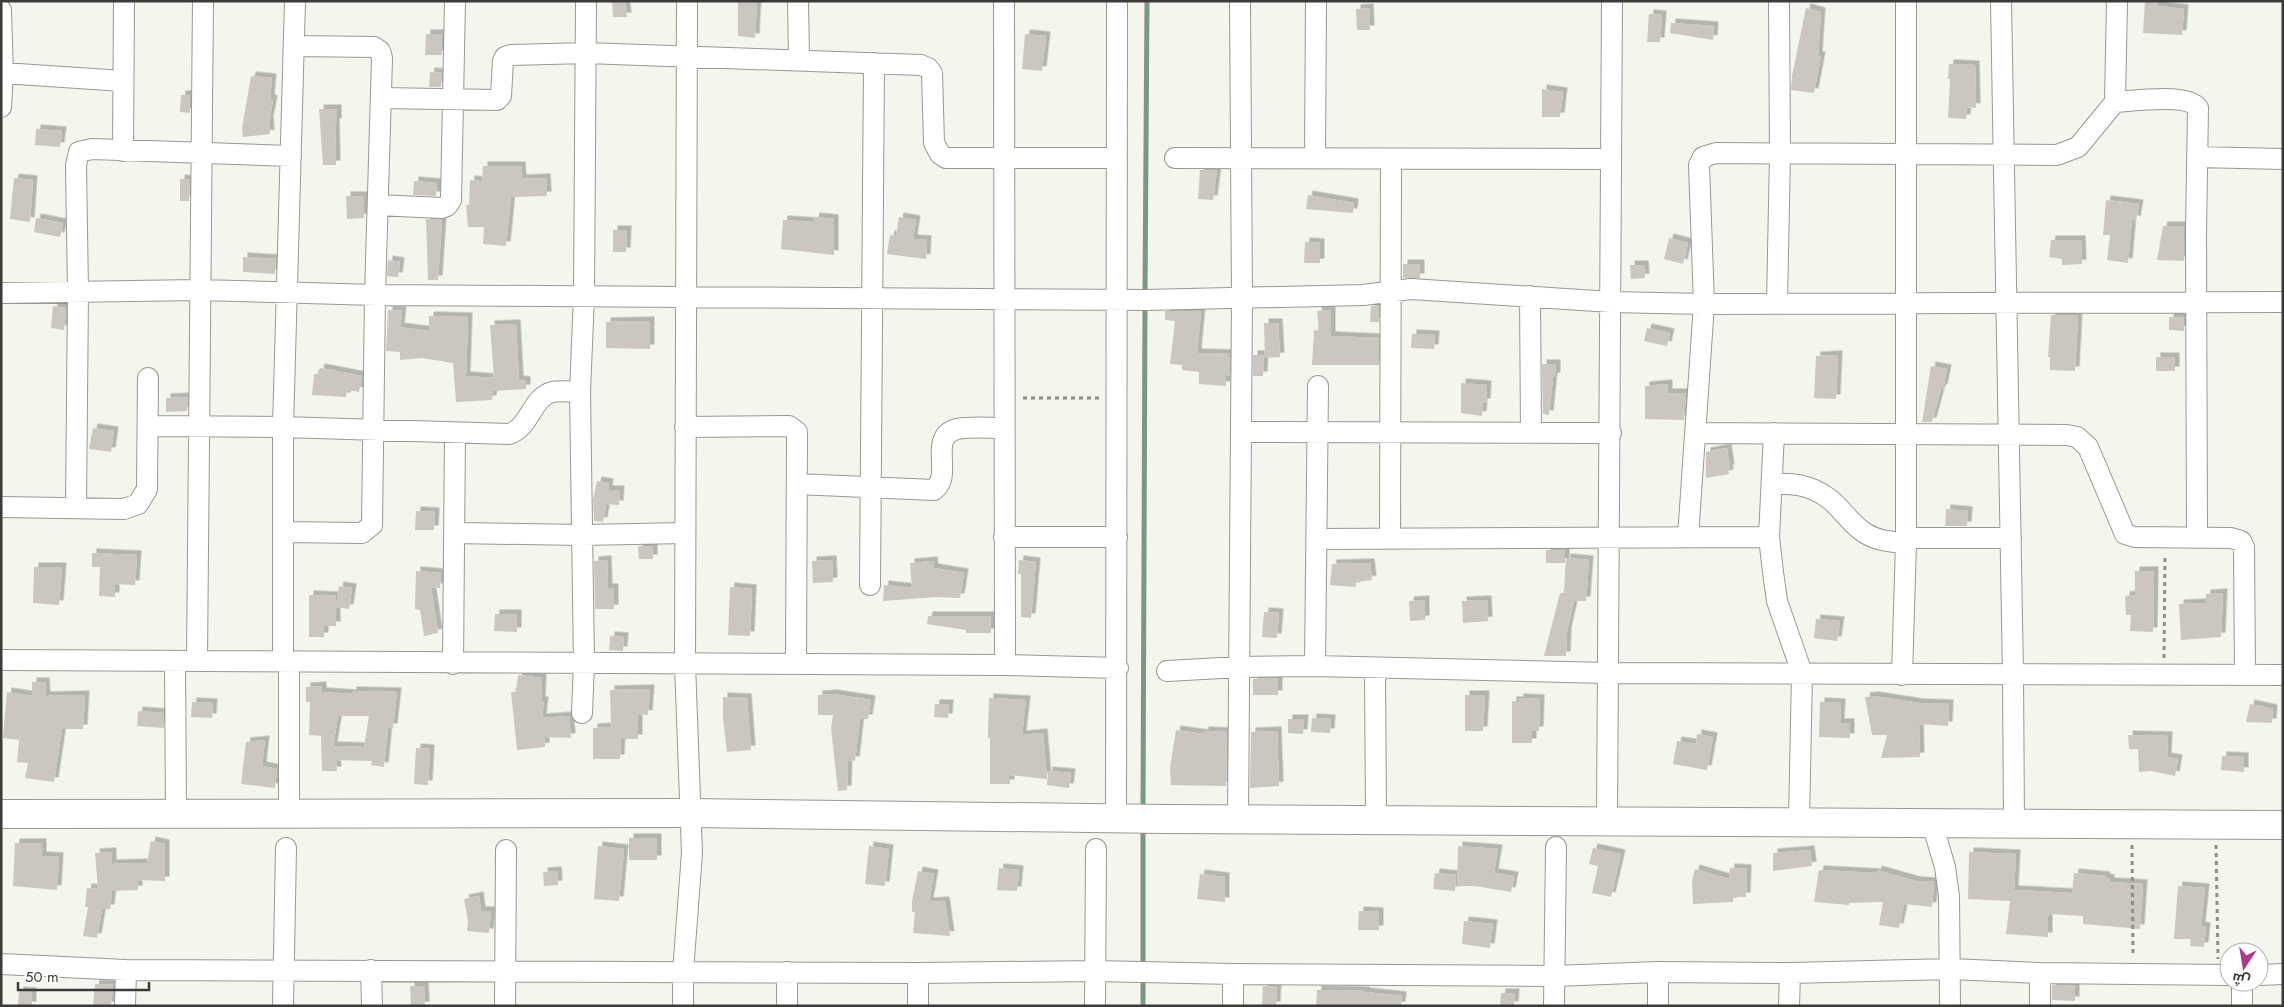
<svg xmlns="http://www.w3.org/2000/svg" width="2284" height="1007" font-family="Jost,Cairo,sans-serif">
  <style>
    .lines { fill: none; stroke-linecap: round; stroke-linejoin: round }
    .stream { stroke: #7a9787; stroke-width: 5 }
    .building { fill: #cbc7c0; fill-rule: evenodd; filter: url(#shadow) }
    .minor-casing { stroke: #999992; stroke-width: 22 }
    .secondary-casing { stroke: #999992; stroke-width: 30 }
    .path { stroke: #8e8f8a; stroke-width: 3; stroke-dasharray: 4 4; stroke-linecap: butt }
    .minor { stroke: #fff; stroke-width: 20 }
    .secondary { stroke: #fff; stroke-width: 28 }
  </style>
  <defs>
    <filter id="shadow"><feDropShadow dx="4.5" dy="-4.5" stdDeviation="0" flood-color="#0004"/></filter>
  </defs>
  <rect width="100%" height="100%" fill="#f4f5ed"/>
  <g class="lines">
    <!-- stream -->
    <path class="stream" d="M1145,295L1147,1
      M1143,810L1145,304
      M1143,968V826
      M1143,1006V976"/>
  </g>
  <!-- building -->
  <path class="building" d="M612,1H625L627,17H613Z
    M738,1H757L755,38L738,36Z
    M2145,1H2158V6L2184,9L2182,35L2143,33Z
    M1369,8L1370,30H1357L1356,9Z
    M1806,8L1821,12L1818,56H1821L1814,93L1791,90L1792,76Z
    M1649,14L1662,15L1660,42H1647Z
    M1671,23L1714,26L1713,40L1670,33Z
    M426,34H442V55H425Z
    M1025,34L1046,36L1042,71L1022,69Z
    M1949,64L1975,65L1976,108L1967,107L1966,119L1948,118L1950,79H1948Z
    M430,72L442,73L441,87H429Z
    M251,76L272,78L270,99L273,100L269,121L270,134L243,137L242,128Z
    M1542,89L1563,92L1560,117H1542Z
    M181,95H190V113L180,112Z
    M319,109H337V123H335L336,165H323Z
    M36,129L62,131L60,147L35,145Z
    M483,166H521L522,179L546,178L547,196L511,197L506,246L483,244L484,227H468L466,205H469L470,180L482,181Z
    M1200,170H1217L1213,200L1198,199Z
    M14,178L33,180L30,222L10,219Z
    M180,179L190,180L189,201H180Z
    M414,181L437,183L436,196L413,195Z
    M1308,195L1354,203L1353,213L1306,209Z
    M346,196H364V218L347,219Z
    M2106,200L2139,204L2136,221L2132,219L2128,263L2107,260L2110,235H2103Z
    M815,217L834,219V255L781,249L783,220L814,222Z
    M899,217L916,220L913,239L927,240L926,259L887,254L890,235L896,236Z
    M36,218L63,223L60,237L34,232Z
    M426,219L442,220L438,280H428Z
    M2163,226H2184V261L2157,260Z
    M613,230H627L626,252H613Z
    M1669,238L1688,243L1683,264L1664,259Z
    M2051,240H2081L2082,264L2062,265V259L2049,257Z
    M1305,242L1320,243V263H1304Z
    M243,257L276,259L275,274L243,272Z
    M388,260L400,262L398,277L387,276Z
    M1403,264H1420V278H1403Z
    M1630,265H1644L1645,278L1631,279Z
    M1379,305V322H1370L1371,306Z
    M53,306L66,308L64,330L51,328Z
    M388,310L402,311L400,327H398L429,331V316L468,317L466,376L494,378L490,325L516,324L519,380L526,381V389L493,391L492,400L456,402L453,363L422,358L400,360V352L386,351Z
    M1331,310V336L1379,338V365H1312L1314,330L1319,331L1317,311Z
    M1165,311H1201L1197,353L1230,354V376H1226V386L1199,384V372L1182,370V365L1170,364L1175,321L1165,320Z
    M2051,315L2078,316L2075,371L2050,370V357H2048Z
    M2169,317L2184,318V331L2169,330Z
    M650,321V349L606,348V322Z
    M1264,323H1278L1280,357L1265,358Z
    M1647,328L1670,333L1667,346L1644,341Z
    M1412,334L1435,335L1434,349L1411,348Z
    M1253,355H1264L1263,376H1253Z
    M1838,355L1836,399L1814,398L1816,356Z
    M2156,357H2175V371H2156Z
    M1542,364H1556V377H1553L1549,415L1543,414Z
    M1931,366L1947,369L1943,389H1941L1932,422H1922Z
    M320,368L362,376L359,392L347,390L346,397L312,395L314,374H319Z
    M1461,383L1487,385L1486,403H1483L1482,416L1461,413Z
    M1668,384V393H1686L1684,420L1645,419V386Z
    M188,397L187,411L166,412V398Z
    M93,428L114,431L111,452L89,449Z
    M1727,448L1730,469H1728L1729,474L1706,478V452Z
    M597,481L609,483L608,490H620L619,505L606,504L603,522L594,521L593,500Z
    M1946,509L1968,511L1967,526H1945Z
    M416,511L435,512L434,530H415Z
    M638,546H653V559H639Z
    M1546,550H1565V563H1546Z
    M92,553L137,555L135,585L115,584V597L99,596L100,567H92Z
    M1566,558L1589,560L1586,601H1574L1567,632L1566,656H1544L1560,593H1564Z
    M607,560L608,588H614V609H595L594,561Z
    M832,560L833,582L813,583L812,561Z
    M1019,560L1036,562L1031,618L1021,617V574H1018Z
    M933,561L934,568L964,573L960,598L936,597L883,601L884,585L912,588L910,563Z
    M1370,563L1372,580L1356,582V587L1330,585L1332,564Z
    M34,567H62L59,605L33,603Z
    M416,571L441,573L440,588L431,587L438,633L424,636L420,610L415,609Z
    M2135,571H2154L2153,632L2130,631L2131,615H2126L2125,596L2135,595Z
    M339,586L352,588L349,609L336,607Z
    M730,587L752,589L750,636L728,635Z
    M2223,593L2221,637L2181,640L2179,604L2206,603V594Z
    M309,595L336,596V626H324V637H309Z
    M1425,600V620L1410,621L1409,601Z
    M1487,600L1488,621L1463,623L1462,601Z
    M1264,612L1279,613L1277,638L1262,637Z
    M495,614H517V632L494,631Z
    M928,616H990L991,633H966V630L927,624Z
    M1816,619L1840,621L1837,641L1814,638Z
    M610,636L624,637L623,651L609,650Z
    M518,675L542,678L541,701H544L542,718L569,716L571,738L545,737V747L517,750L511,692H516Z
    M1278,678V695H1253V679Z
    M32,682H45L46,696L85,695L83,729H62L54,782L25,778L28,763L17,762L19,740L3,738L7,692L32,696Z
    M322,686V692L352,694V691L397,692L393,728H388L384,767L371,765L372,761L336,760L337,771H322L321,736L309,735L310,702H306V687ZM338,716H369L364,747L333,746Z
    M650,689L648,715L638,714V739H621L620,759H593V728L611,727L610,690Z
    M833,694L871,700L868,719H860L855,761L848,760L847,790L838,791L831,728L833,715H818V695Z
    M1465,695H1485L1483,731H1465Z
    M1874,696L1919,703L1949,704L1948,726L1919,724L1920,757L1881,758L1887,735H1872L1865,697Z
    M723,697L747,698L751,750L727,752L723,719Z
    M989,698L1026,700L1022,735L1043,733L1047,779L1010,775V784H990V738H988V732Z
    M1519,698L1540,699L1539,731H1532V743H1512V701H1519Z
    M192,702L213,703L212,718L191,717Z
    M1820,702L1841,703L1840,723H1850V738L1819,737Z
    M935,704H949L948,718L934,717Z
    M2250,704L2273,709L2272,723L2246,722Z
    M138,711L163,713L164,728L137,726Z
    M1312,718L1331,719L1330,733L1311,732Z
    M1288,719H1304L1303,734L1288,733Z
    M1176,730L1204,734V731L1227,732L1226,786L1171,785L1170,768Z
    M1277,731L1279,786L1250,788L1251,732Z
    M1697,734L1713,737L1707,770L1673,764L1677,741L1696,744Z
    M2128,735L2168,736L2167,757L2178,759L2175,776L2151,771L2139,772L2138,749H2129Z
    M265,740L262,766L277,769L275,788L241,784L246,742Z
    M416,748L430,749L428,785L414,784Z
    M2222,756L2244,757V772L2221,770Z
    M1048,771L1071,773L1069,788L1047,785Z
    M629,838H657V860H629Z
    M151,841L165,844V881L138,880V890L112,891L110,909H102L97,938L83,936L88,907H85L87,888L98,889L95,853L112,852V864L147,863Z
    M15,843H42V856L59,857L57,890L13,886Z
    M598,846L624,849L619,901L594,899Z
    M869,846L889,849L885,886L865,884Z
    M1458,846L1498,849L1494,873L1514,876L1511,892L1475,886H1457Z
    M1593,848L1621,854L1611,897L1592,893L1598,866L1589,864Z
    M1810,850L1812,866L1773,871V853Z
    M1969,852L2016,854L2014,890L2072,893L2074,873L2106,876L2105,878L2110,879V882L2143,884L2140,929L2083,924V916L2050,914L2048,916V937L2006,934L2010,901L1968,899Z
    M999,868L1019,870L1017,891L997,890Z
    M1730,868L1747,869L1746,897H1733V902L1693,904L1692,881L1695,869L1729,879Z
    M1819,870L1877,873V870L1916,881L1934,882L1932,907L1904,904L1899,928L1879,925L1883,902L1849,903V905L1814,902Z
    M557,871L558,885L544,886L543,872Z
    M918,871L934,874L929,902L945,901L950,936L913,933L915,912H912V901Z
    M1435,873L1456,875L1455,891L1433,889Z
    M1200,874L1225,877V902L1197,899Z
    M2178,886L2205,888L2201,926L2206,927L2204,947L2190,946L2191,939H2174Z
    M479,896L481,911H491L489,933L467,931L468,921L464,899Z
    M1359,911L1379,912V930H1358Z
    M1464,921L1493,924L1490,948L1462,944Z
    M95,984L113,985L111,1006H93Z
    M2052,985H2075V1001L2052,1000Z
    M410,986H424L425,1006H411Z
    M1263,986H1277L1276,1006H1262Z
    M1317,990L1365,991V992L1402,996L1401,1006H1316Z
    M19,991L32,992V1006H18Z
    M1501,993H1515L1514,1006L1500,1005Z"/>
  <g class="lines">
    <defs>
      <path id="minor" d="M798,1L799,59
        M1004,1L1005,665
        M2001,1L2013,675L2014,825
        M1,10L3,73L1,107
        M3,73L123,81
        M382,98L497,100L501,96L503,61L505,57L511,55L586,53L921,65L928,68L932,73L934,143L940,154L946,158H1117
        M2115,102C2134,101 2187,93 2198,108L2196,232L2197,538
        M123,151L124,1
        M2197,157L2283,159
        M1175,158L1611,159
        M1315,158L1316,1
        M378,205L441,208L447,206L451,200L455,1
        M1,293L199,290L375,295L1145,300L1363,295L1411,289L1611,302L1704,304L2283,302
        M1530,296L1531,433
        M1777,303L1780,154L1779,1
        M148,426L283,427L509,434C530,428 531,398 552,392C561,390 571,392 580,392
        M685,427L789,426L797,432L796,664
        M1242,432L1611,433
        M1695,433L2067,435L2077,437L2088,447L2125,534L2135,537L2231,538L2241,541L2244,547L2245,675
        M1774,433L1769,537L1773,572L1777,601L1802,673L1799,822
        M797,484L934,490C954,475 927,437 957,429C971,426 989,428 1004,428
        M1773,484C1793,483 1811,485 1828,498C1842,508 1850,524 1865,533C1877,541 1893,542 1906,543
        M1,507L124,509L138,504L147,489L148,378
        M76,507L78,292L76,165L79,152L92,149L291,156
        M283,532L362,533L372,525L375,295L382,58L380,51L374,47L295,46
        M454,533L582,535L685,533
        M1004,537H1117
        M1688,537L1704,304L1699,165L1703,157L1716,153L2057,155L2078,147L2115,102L2117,1
        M1390,538L1391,159
        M1906,538H2011
        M1318,539L1769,537
        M870,585L874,63
        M1,660L1005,665L1118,668
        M175,661L176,814
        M197,661L203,1
        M283,662V427L295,1
        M289,662V813
        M453,664L455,433
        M1315,666L1318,386
        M1375,668L1376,820
        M1167,671L1239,667L1315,666L1607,673L2283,675
        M1902,675L1906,543V1
        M582,713L584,663L580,392L584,296L586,1
        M1116,818L1117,1
        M1238,818L1242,299L1240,1
        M1607,821L1612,1
        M1932,823L1945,867L1949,896L1950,1006
        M1,964L126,970L918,973L1095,971L1233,974L1554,976L1658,972L1790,973L1951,969L2040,973L2229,975
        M371,970L372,1006
        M2259,975L2283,974
        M125,1006L126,970
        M283,1006L286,848
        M505,1006L506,850
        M683,1006V972L692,853L685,664L687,1
        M787,1006V972
        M918,1006V973
        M1095,1006L1096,849
        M1233,1006V974
        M1554,1006L1556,847
        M1658,1006V972
        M1789,1006L1790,973
        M2040,1006V973
        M2242,1006V982"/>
      <path id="secondary" d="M1,814L692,813L1165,819L2283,825"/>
    </defs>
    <!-- minor casing -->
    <use href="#minor" class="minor-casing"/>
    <!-- secondary casing -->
    <use href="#secondary" class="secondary-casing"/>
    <!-- path -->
    <path class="path" d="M1023,398H1099
      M2164,658L2165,554
      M2132,845L2133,957
      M2216,845L2218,959"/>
    <!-- minor -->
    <use href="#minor" class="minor"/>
    <!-- secondary -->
    <use href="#secondary" class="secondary"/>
  </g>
  <!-- border -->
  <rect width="2284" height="1007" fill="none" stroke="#3b3c39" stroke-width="5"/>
  <!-- north arrow -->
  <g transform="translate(2244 967) rotate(192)"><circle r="24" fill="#ffffff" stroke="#b1b1b0"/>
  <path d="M0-4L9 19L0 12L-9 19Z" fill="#b0378a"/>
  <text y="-8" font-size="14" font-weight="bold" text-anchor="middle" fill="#3b3c39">ش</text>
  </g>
  <!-- scale -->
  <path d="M18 982v8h131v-8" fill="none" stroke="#3b3c39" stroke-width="2.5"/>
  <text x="25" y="982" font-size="15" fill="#3b3c39" stroke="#ffffff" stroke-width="4" paint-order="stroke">50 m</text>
</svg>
